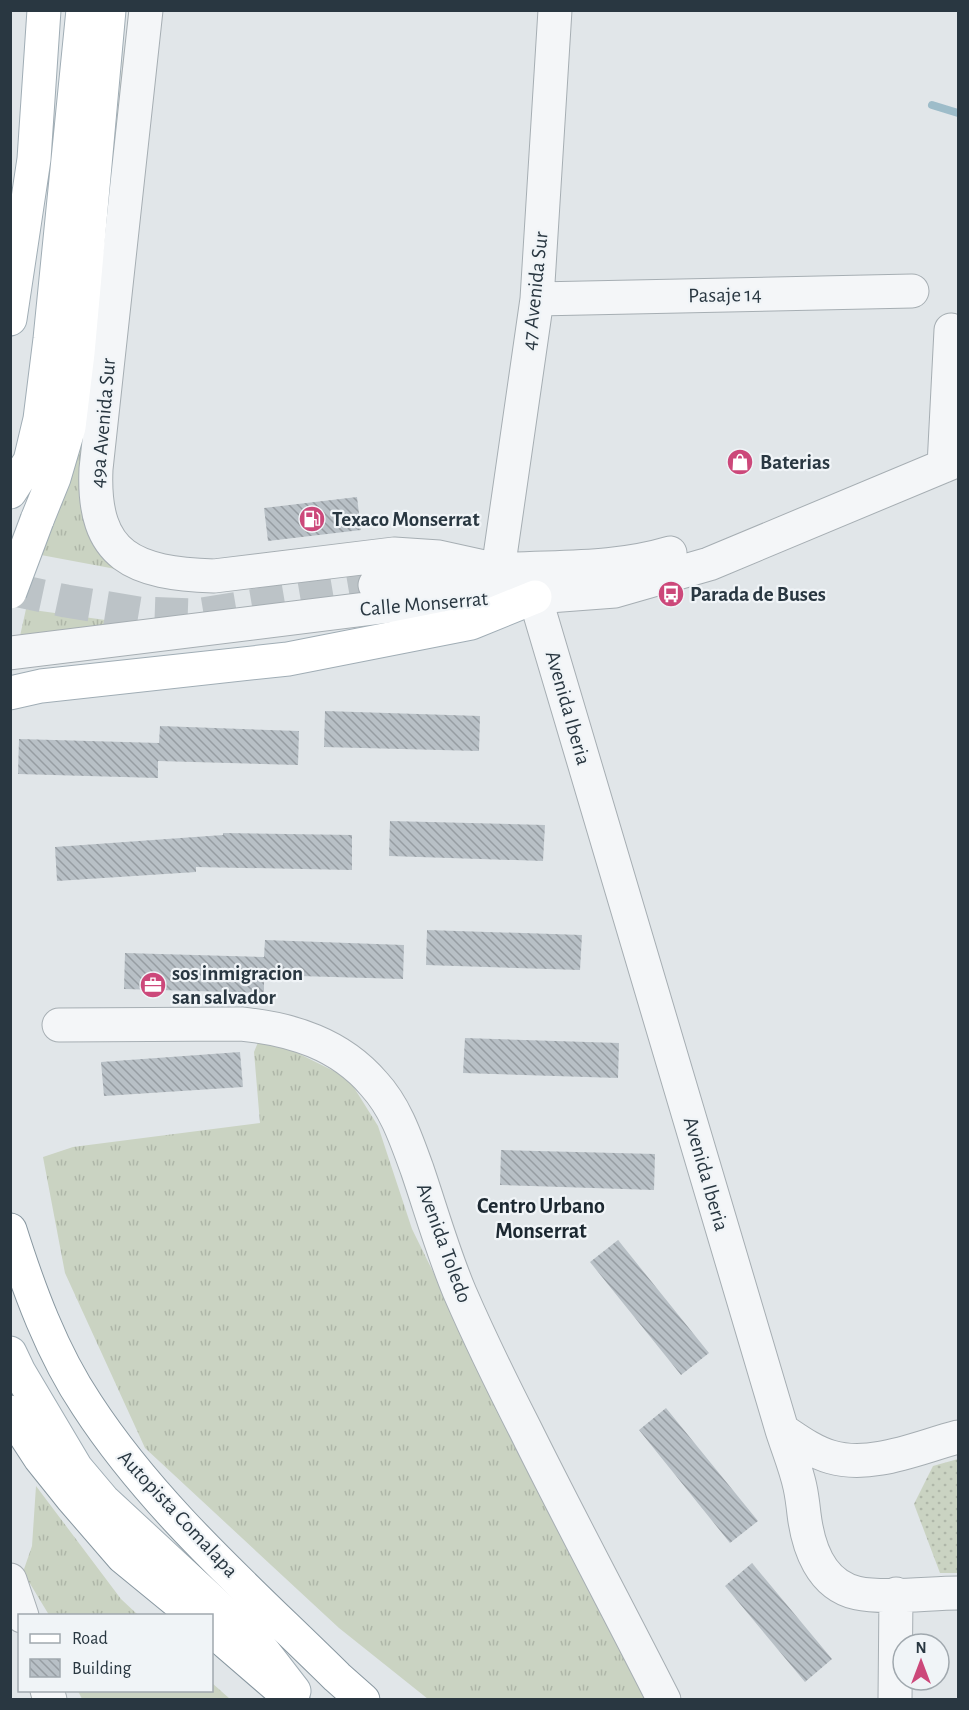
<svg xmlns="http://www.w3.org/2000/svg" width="969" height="1710" font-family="'Alegreya Sans',sans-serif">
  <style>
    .grass { fill: url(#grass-tufts) }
    .park { fill: url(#park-dots) }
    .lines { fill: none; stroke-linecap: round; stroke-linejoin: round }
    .stream { stroke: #9dbcc9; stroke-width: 8 }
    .building { fill: url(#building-back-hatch) }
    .minor-tunnel { stroke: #bcc3c7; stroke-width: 33; stroke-dasharray: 33 16; stroke-linecap: butt }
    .minor-casing { stroke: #a6aeb3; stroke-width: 35 }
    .major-casing { stroke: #a0adb5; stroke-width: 35 }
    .highway-casing { stroke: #8897a0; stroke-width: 35 }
    .minor { stroke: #f4f6f8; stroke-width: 33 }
    .major { stroke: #fff; stroke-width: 33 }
    .highway { stroke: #fff; stroke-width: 33 }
    .major-bridge-casing { stroke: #a0adb5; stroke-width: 35; stroke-linecap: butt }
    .major-bridge { stroke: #fff; stroke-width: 33 }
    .labels { text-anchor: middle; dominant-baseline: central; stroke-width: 4.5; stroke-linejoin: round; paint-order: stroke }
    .street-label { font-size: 21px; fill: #293741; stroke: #f0f4f7 }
    .poi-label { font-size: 21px; font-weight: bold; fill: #293741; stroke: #f0f4f7; text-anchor: start }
    .neighbourhood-label { font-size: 22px; font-weight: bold; fill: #1c2831; stroke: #f0f4f7 }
  </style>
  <defs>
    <pattern id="grass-tufts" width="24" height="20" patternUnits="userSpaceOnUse" patternTransform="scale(1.5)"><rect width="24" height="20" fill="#cad3c2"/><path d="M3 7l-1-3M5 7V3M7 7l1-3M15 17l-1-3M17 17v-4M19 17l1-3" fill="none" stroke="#aeb6a8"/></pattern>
    <pattern id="park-dots" width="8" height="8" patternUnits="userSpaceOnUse" patternTransform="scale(1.5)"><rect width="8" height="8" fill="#cad3c2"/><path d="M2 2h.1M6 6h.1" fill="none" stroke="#aeb6a8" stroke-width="1.8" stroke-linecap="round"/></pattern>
    <pattern id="building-back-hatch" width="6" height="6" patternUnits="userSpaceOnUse" patternTransform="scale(1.5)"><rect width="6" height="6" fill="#b8c0c6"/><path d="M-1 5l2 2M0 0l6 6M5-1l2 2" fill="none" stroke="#969da2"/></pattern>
  </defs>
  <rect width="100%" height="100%" fill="#e1e6e9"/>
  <!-- grass -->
  <path class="grass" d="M125,40L93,407L121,570L41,555L73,463L89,385Z
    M26,609L156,627L18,645Z
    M261,1035L348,1078L378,1126L412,1229L537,1483L648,1699H428L339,1628L145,1448L65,1273L43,1157L73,1147L260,1123L254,1052Z
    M36,1486L121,1599L138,1615H49L23,1572L32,1546Z
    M212,1683L230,1699H82L78,1691L212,1690Z"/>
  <!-- park -->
  <path class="park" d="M958,1459V1573H940L914,1504L933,1466Z"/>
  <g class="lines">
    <!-- stream -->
    <path class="stream" d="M932,105L958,113"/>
  </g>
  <!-- building -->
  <path class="building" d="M357,497L361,530L268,541L264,508Z
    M325,711L480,716L479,751L324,747Z
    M160,726L299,731L298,765L158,761V778L18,774L19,739L159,743Z
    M390,821L545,825L543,861L389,856Z
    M223,833L352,835V870L196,867V872L57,881L55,847L223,835Z
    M427,930L582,935L580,970L426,965Z
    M265,940L404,945L403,979L264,975V993L124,989L125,953L264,957Z
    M465,1038L619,1043L618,1078L463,1073Z
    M240,1052L243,1087L104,1096L101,1062Z
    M501,1150L655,1154L654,1190L500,1185Z
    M618,1240L709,1353L681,1375L590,1262Z
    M666,1408L758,1521L730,1543L639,1430Z
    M752,1563L832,1659L805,1682L725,1586Z"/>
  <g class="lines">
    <!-- minor-tunnel -->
    <path class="minor-tunnel" d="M10,589L66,601L139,613L197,615L375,585"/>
    <defs>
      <path id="minor" d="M146,10L96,469C92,558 135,573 214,576L394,554L439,557L498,570
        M537,299L912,291
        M944,466L951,330
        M498,570L537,299L555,10
        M375,585C415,580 456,573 498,570C557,566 613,570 670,553
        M535,597L782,1430C788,1449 796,1468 800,1487C802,1496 803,1505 804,1514C808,1547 821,1585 857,1593C883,1599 930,1593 958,1593
        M10,653L454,598L535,597L615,591L709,564L958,460
        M59,1025L241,1024C292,1029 340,1044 374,1084C396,1108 406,1139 417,1169C431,1210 443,1253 460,1293C480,1339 502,1384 525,1429C570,1520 618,1609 664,1700
        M782,1430C797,1440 813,1452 831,1457C872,1469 919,1447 958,1437
        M10,1580L22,1616
        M47,1690L50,1700
        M895,1700L896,1594"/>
      <path id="major" d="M10,319L34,159L44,10
        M10,492L30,461L40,419L50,339L83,10
        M37,520L54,478L69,427L78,353L109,10
        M10,693L41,686L288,659L471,623L535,597
        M10,1353L19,1372L76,1468L103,1500L257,1643L294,1691"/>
      <path id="highway" d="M10,1230C29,1290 52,1353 87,1405C154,1508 250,1591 337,1677L363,1700
        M10,1412L40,1458L72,1498L123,1557L195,1616
        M212,1630L293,1700"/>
    </defs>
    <!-- minor casing -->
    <use href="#minor" class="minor-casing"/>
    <!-- major casing -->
    <use href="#major" class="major-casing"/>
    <!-- highway casing -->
    <use href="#highway" class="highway-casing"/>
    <!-- minor -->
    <use href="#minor" class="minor"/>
    <!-- major -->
    <use href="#major" class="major"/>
    <!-- highway -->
    <use href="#highway" class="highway"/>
    <defs>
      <path id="major-bridge" d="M10,592L37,520"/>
    </defs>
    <!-- major-bridge casing -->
    <use href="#major-bridge" class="major-bridge-casing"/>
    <!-- major-bridge -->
    <use href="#major-bridge" class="major-bridge"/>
  </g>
  <!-- icons -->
  <defs>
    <symbol id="shop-disc" viewBox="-11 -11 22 22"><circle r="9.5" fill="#cc487a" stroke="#f0f4f7"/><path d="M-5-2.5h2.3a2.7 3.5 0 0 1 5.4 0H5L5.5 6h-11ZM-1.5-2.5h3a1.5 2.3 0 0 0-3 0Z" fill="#fff"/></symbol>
    <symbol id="fuel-disc" viewBox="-11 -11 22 22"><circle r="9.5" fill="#cc487a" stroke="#f0f4f7"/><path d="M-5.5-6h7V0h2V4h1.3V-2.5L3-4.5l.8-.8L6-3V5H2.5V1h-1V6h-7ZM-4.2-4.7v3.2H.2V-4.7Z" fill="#fff"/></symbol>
    <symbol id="bus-disc" viewBox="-11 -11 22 22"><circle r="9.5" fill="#cc487a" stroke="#f0f4f7"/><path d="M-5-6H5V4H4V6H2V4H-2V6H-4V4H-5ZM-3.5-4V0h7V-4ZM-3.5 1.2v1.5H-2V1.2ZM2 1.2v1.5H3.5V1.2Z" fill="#fff"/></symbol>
    <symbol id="office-disc" viewBox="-11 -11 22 22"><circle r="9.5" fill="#cc487a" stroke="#f0f4f7"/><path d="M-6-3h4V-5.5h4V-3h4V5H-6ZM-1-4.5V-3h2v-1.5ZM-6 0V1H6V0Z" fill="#fff"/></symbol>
  </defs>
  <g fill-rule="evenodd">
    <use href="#shop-disc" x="725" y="447" width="30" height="30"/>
    <use href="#fuel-disc" x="297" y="504" width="30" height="30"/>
    <use href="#bus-disc" x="656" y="579" width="30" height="30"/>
    <use href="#office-disc" x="138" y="970" width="30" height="30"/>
  </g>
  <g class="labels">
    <!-- street labels -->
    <g class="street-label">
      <text transform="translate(535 291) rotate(-84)">47 Avenida Sur</text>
      <text transform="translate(725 295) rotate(-1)">Pasaje 14</text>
      <text transform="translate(103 423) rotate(-85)">49a Avenida Sur</text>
      <text transform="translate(424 604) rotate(-5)">Calle Monserrat</text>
      <text transform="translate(568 708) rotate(74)">Avenida Iberia</text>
      <text transform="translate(706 1174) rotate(74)">Avenida Iberia</text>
      <text transform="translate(444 1243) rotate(70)">Avenida Toledo</text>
      <text transform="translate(178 1514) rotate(47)">Autopista Comalapa</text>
    </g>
    <!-- poi labels -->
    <g class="poi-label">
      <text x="760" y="462">Baterias</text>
      <text x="332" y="519">Texaco Monserrat</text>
      <text x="690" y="594">Parada de Buses</text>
      <text x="172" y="973">sos inmigracion<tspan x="172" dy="24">san salvador</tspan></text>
    </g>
    <!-- neighbourhood labels -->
    <g class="neighbourhood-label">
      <text x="541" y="1206">Centro Urbano<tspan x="541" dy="25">Monserrat</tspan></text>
    </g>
  </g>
  <!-- border -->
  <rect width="969" height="1710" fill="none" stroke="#293741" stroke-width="24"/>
  <!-- legend -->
  <rect x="18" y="1614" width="195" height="78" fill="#f0f4f7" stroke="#a0a8ae" stroke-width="1.5"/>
  <rect x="30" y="1634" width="30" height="9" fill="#ffffff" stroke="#a0a8ae" stroke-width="1.5"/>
  <text x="72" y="1644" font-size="18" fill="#293741">Road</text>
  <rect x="30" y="1659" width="30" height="18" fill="url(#building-back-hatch)" stroke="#a0a8ae" stroke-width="1.5"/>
  <text x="72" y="1674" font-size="18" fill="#293741">Building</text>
  <!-- north arrow -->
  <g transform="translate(921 1662)"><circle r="28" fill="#f0f4f7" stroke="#a0a8ae" stroke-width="1.5"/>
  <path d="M0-4.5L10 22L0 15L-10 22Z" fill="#cc487a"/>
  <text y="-9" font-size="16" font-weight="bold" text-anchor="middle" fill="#293741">N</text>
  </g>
</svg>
